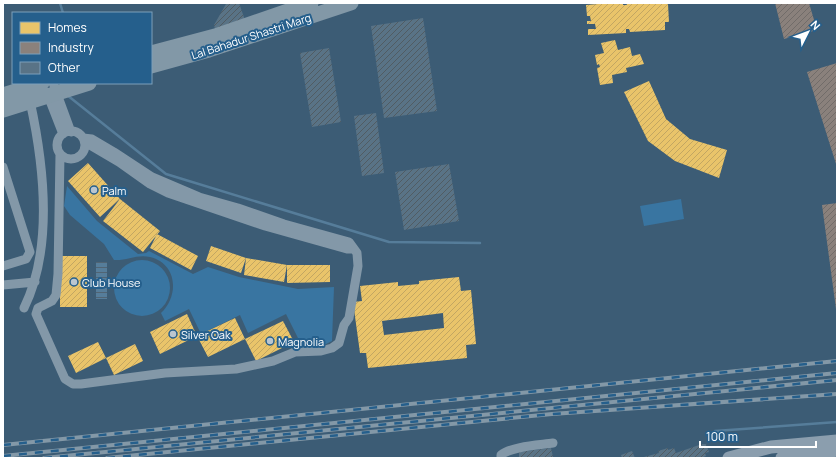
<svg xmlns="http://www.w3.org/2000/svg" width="840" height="461" font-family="Manrope,sans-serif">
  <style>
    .green { fill: #3975a1 }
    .water { fill: url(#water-rules) }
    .homes { fill: url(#homes-hatch); fill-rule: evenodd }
    .industry { fill: url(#industry-hatch) }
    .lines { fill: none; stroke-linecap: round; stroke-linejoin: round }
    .stream { stroke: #567d9a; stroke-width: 2.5 }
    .building { fill: url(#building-hatch) }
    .street { stroke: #8398a8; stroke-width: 9 }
    .secondary { stroke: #8b9eae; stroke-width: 13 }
    .primary { stroke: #8298a7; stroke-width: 15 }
    .rail-casing { stroke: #8398a7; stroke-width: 4 }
    .rail { stroke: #255f8c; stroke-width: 2.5; stroke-dasharray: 8; stroke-linecap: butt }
    .poi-dot { fill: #bbc6cf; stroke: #255f8c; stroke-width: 1.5 }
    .labels { text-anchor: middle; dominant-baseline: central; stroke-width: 4; stroke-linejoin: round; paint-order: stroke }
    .street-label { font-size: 11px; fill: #fff; stroke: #255f8c }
    .poi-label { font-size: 11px; fill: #fff; stroke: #255f8c; text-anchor: start }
  </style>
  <defs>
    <pattern id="water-rules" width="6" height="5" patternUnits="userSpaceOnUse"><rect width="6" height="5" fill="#567d9a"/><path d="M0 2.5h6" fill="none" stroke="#516473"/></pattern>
    <pattern id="homes-hatch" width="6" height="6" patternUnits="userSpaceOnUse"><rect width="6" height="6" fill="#e9c46a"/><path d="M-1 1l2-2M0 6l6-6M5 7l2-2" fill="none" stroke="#c2a662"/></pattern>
    <pattern id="industry-hatch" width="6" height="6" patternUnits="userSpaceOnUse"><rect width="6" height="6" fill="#8a817c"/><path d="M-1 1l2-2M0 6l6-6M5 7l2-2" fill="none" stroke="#716c69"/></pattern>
    <pattern id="building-hatch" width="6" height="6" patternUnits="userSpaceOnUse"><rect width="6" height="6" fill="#597386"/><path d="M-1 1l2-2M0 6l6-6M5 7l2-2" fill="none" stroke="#515c63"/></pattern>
  </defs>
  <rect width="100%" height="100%" fill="#3c5c75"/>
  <!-- green -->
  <path class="green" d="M67,186L97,221L138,254L146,253L149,251L193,274L208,267L239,277L298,289L334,287L332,341L306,354L286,314L248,333L240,315L201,334L189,309L165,321L161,313C179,296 178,264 150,257C137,254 126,261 114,260L104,244L70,215L64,206Z
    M681,199L684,219L644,226L640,206Z
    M114 288a28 28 0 1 1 56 0a28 28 0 1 1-56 0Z"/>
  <!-- water -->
  <path class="water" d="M96,262H107V299H96Z"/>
  <!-- homes -->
  <path class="homes" d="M610,3H623V5H627L626,3L668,4L669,22H665V30L630,32L629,29H626V33L588,35V29H596L595,24H587V21H591L590,16H587L586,5Z
    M615,40L618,50L630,47L632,56L640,54L644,64L626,68L627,72L612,75L613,83L600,85L597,68L600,67L599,64L597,65L595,55L604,53L601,43Z
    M649,81L666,119L690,139L727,150L719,178L675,161L648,141L624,92Z
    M88,163L120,199L160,231L143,252L103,221L120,199L100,217L68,181Z
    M157,234L198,256L191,270L150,248Z
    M211,246L246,258L241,273L206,261Z
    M60,256H87V307H60Z
    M246,258L287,265L284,282L244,275Z
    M287,265H330V282L287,283Z
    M459,277L461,291L471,290L476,344L466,345L467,358L368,368L366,353H360L353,302L362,301L360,286L398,282V286L419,284V281ZM443,313L444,328L384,335L382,321Z
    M187,314L197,336L160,354L150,332Z
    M235,318L245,339L208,357L197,336Z
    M283,321L294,342L256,361L245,339Z
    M98,342L106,358L76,373L68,356Z
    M135,344L143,361L114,375L106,358Z"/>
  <!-- industry -->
  <path class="industry" d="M775,3H809L817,30L784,39Z
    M837,63V167L807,72Z
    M837,203V309H836L822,205Z"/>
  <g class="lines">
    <!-- stream -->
    <path class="stream" d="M60,3L63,13
      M67,95L166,174L389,242L480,243
      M715,431L837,422"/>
  </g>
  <!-- building -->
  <path class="building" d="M239,3L246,23L216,33L214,25L226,4Z
    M423,18L437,111L384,118L371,26Z
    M329,48L341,122L312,127L300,53Z
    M376,113L384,173L362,176L354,116Z
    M449,164L459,221L404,230L395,172Z
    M702,444H706L709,452L705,453L706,456L701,458H640L659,453L658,451L668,448V450L674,448L676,453Z
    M551,448L553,457L519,458V452Z
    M632,451L635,458H622L621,455Z"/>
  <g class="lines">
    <!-- street -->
    <path class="street" d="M53,83L71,132
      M47,93L63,134
      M57 145a14 14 0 1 1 28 0a14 14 0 1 1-28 0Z
      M85,142L119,162L150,184L168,193L265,226L347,249H353
      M60,154L58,274L56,295L52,301L38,308L36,314L65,379L73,384H81L165,373L236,369L273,361L295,352L321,351L332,348L339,343L344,325L349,318L358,266L357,253L349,242L284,224L238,208L199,197L152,177L114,152L92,139L83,138
      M3,167L30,252L26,259L3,266
      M3,285L35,282
      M24,308C54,247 44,165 30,101
      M501,458V455C512,446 540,445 553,443"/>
    <!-- secondary -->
    <path class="secondary" d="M729,458L771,447L837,441
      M782,458L837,450"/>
    <!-- primary -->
    <path class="primary" d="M151,53L215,36L311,3
      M151,66L209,50L351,3
      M3,95L42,83
      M3,110L89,83"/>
    <defs>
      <path id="rail" d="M3,445L837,361
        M3,456L837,373
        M44,458L837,380
        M107,458L552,414L837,394"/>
    </defs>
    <!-- rail casing -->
    <use href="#rail" class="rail-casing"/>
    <!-- rail -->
    <use href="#rail" class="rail"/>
  </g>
  <!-- markers -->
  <g class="poi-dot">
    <circle cx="94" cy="190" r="4"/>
    <circle cx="74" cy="282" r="4"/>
    <circle cx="173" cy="334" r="4"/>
    <circle cx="270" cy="341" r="4"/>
  </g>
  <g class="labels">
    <!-- street labels -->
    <g class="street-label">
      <text transform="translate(251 36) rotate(-18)">Lal Bahadur Shastri Marg</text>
    </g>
    <!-- poi labels -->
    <g class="poi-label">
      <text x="102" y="190">Palm</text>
      <text x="82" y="282">Club House</text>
      <text x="181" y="334">Silver Oak</text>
      <text x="278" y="341">Magnolia</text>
    </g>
  </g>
  <!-- border -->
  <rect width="840" height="461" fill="none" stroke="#ffffff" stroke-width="8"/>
  <!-- legend -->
  <rect x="12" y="12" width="140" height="72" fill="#255f8c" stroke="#7c9fba"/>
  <rect x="20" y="22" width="20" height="12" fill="#e9c46a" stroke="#7c9fba"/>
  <text x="48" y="32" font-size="12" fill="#ffffff">Homes</text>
  <rect x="20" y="42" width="20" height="12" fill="#8a817c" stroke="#7c9fba"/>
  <text x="48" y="52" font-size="12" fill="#ffffff">Industry</text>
  <rect x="20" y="62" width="20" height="12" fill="#597386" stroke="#7c9fba"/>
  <text x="48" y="72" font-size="12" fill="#ffffff">Other</text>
  <!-- north arrow -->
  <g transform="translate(808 32) rotate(48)" stroke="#255f8c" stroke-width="3" paint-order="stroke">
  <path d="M0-3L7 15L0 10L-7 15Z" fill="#ffffff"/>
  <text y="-6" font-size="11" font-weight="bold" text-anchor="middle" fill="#ffffff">N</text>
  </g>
  <!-- scale -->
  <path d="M700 441v6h116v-6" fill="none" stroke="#ffffff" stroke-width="2"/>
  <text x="706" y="441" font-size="12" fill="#ffffff" stroke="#255f8c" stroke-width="3" paint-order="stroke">100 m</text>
</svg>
